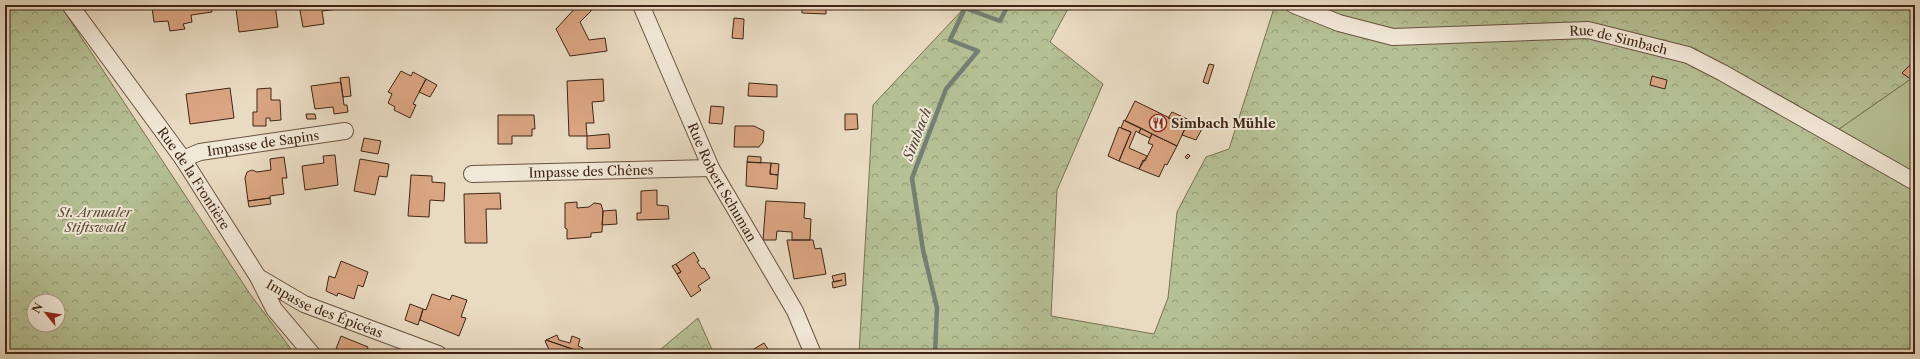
<svg xmlns="http://www.w3.org/2000/svg" width="1920" height="359" font-family="'Libre Caslon Text',serif">
  <style>
    .green { fill: #b5c094; stroke: #7a7254 }
    .forest { fill: url(#forest-crowns); stroke: #7a7254; fill-rule: evenodd }
    .lines { fill: none; stroke-linecap: round; stroke-linejoin: round }
    .stream { stroke: #747f75; stroke-width: 4.5 }
    .building { fill: #daa582; stroke: #3f2514 }
    .minor-casing { stroke: #6a5240; stroke-width: 18 }
    .minor { stroke: #f1e8d7; stroke-width: 16 }
    .labels { text-anchor: middle; dominant-baseline: central; stroke-width: 4; stroke-linejoin: round; paint-order: stroke }
    .street-label { font-size: 13px; fill: #3f2514; stroke: #f1e8d7 }
    .poi-label { font-size: 13px; font-weight: bold; fill: #3f2514; stroke: #f1e8d7; text-anchor: start }
    .park-label { font-size: 13px; font-style: italic; fill: #5c4c34; stroke: #f1e8d7 }
    .water-label { font-size: 14px; font-style: italic; fill: #554a3c; stroke: #f1e8d7 }
  </style>
  <defs>
    <pattern id="forest-crowns" width="20" height="18" patternUnits="userSpaceOnUse"><rect width="20" height="18" fill="#b5c094"/><path d="M2 6a3 3 0 1 1 6 0M12 15a3 3 0 1 1 6 0" fill="none" stroke="#959c78"/></pattern>
  </defs>
  <rect width="100%" height="100%" fill="#e9dbc2"/>
  <filter id="stains"><feTurbulence type="fractalNoise" baseFrequency=".005" numOctaves="4"/><feColorMatrix values="0 0 0 0 .2 0 0 0 0 .09 0 0 0 0 .02 0 0 0 .5 -.17"/></filter>
  <radialGradient id="worn" r=".72"><stop offset=".6" stop-color="#630" stop-opacity="0"/><stop offset="1" stop-color="#630" stop-opacity=".3"/></radialGradient>
  <!-- green -->
  <path class="green" d="M1915,76V190L1829,136Z"/>
  <!-- forest -->
  <path class="forest" d="M5,5H60L250,294L291,349L298,354H5ZM34,301H58V325H34Z
    M967,5H1070L1050,42L1103,84L1057,190L1051,316L1154,334L1168,298L1177,212L1206,157L1229,149L1275,5H1915V76L1829,136L1915,190V354H859L873,105Z
    M698,318L714,354H655Z"/>
  <g class="lines">
    <!-- stream -->
    <path class="stream" d="M935,354L937,308L923,250L912,178L946,89L978,51L950,40L965,8L1000,21L1008,5"/>
  </g>
  <!-- building -->
  <path class="building" d="M172,5H211L212,12L191,15L192,22L183,24L185,29L170,31L168,21L154,22L152,8Z
    M266,5H275L278,27L239,32L236,9Z
    M299,5H338L339,9L322,11L324,24L303,27Z
    M578,5H597L580,22L589,40L605,38L607,51L570,56L556,29Z
    M802,5H826V14L802,13Z
    M734,18L744,19L743,39L732,38Z
    M1914,61H1915V82L1902,73Z
    M1209,64L1214,65L1208,84L1203,82Z
    M401,71L411,76L413,72L426,79L413,104L416,105L410,118L394,110L395,107L388,103L392,94L388,92Z
    M1652,76L1667,80L1665,89L1650,85Z
    M349,77L351,96L343,97L340,78Z
    M426,79L437,85L430,97L419,92Z
    M603,79L604,101L592,102L594,123H586L587,136H569L567,81Z
    M341,82L344,105H347L348,112L334,114L333,107L315,109L311,86Z
    M749,83L777,85V97L748,96Z
    M230,88L234,118L190,124L186,94Z
    M271,88V100H280L281,120L270,121V118H266V126H253V112H257V89Z
    M1135,101L1180,123L1183,117L1189,120L1177,146L1125,121Z
    M711,106L724,107L722,124L709,123Z
    M1172,112L1183,117L1180,123L1168,118Z
    M306,114H315L316,119H307Z
    M845,114H857L858,129L845,130Z
    M498,115H534L535,129H532V136H512V144H498Z
    M1124,120L1141,128L1139,133L1136,131L1129,148L1147,156L1139,169L1119,161L1131,132L1121,128Z
    M1189,120L1203,127L1196,140L1182,135Z
    M735,126H754L764,131L763,142L759,147H734Z
    M1119,127L1131,132L1119,161L1108,156Z
    M1141,128L1152,134L1150,138L1139,133Z
    M609,134L610,148L587,149V136Z
    M1152,134L1177,146L1167,165L1165,164L1159,177L1139,169L1143,160L1145,161L1153,145L1148,143Z
    M364,138L381,141L378,154L361,151Z
    M1188,154L1190,156L1187,159L1185,157Z
    M335,155L338,185L305,190L302,166L324,163L323,156Z
    M748,156L761,157V163L747,162Z
    M284,157L287,178H282L284,194L270,196V198L248,201L245,178L247,172L252,170L257,172L271,170L270,159Z
    M360,159L389,164L387,177L379,176L375,195L354,191Z
    M747,162L771,163L770,174L778,175L777,189L746,186Z
    M771,163L779,164L778,175L770,174Z
    M411,175L432,176V182L445,183L444,201L430,200L429,217L408,216Z
    M657,190V205L668,206L669,219L637,220V213H641V191Z
    M500,193L501,209H486L487,243H465L464,194Z
    M270,198L271,204L249,207L248,201Z
    M766,201L805,203L804,218L811,219L810,240H792V232L777,231L776,240H763Z
    M577,202V208L589,207L594,203L601,204L603,211L602,232L591,233V237L567,239V229L565,228V203Z
    M616,210L617,224L602,225L603,211Z
    M787,240H813L815,249L821,248L826,274L794,279Z
    M694,252L699,261L697,262L702,269L704,268L710,278L698,286L701,290L691,297L677,274L681,272L676,264Z
    M341,261L368,272L363,287L358,285L354,299L338,293L337,296L326,291L329,276L335,278Z
    M676,264L681,272L677,274L672,266Z
    M845,273L846,285L833,288L832,282L842,280L834,282L832,276Z
    M432,294L450,300L452,295L467,300L461,317L466,318L459,336L420,320L423,309L426,310Z
    M410,304L423,309L418,325L405,320Z
    M557,335L559,340L570,343L572,336L580,339L578,346L583,348L581,352L546,340Z
    M341,336L368,347L365,354H338L339,350L336,349Z
    M546,340L581,352V354H551L545,341Z
    M764,343L771,354H748L747,353Z"/>
  <g class="lines">
    <defs>
      <g id="minor">
        <path id="s1" d="M70,5L183,159L258,277L274,309L312,354"/>
        <path id="s2" d="M641,5L711,168L795,311L813,354"/>
        <path id="s3" d="M1294,5L1339,23L1393,37L1588,30L1688,55L1723,73L1915,182"/>
        <path id="s4" d="M183,159L200,152L345,131"/>
        <path id="s5" d="M472,174L711,168"/>
        <path id="s6" d="M258,277L304,304L438,354"/>
      </g>
    </defs>
    <!-- minor casing -->
    <use href="#minor" class="minor-casing"/>
    <!-- minor -->
    <use href="#minor" class="minor"/>
  </g>
  <!-- icons -->
  <defs>
    <symbol id="restaurant-ring" viewBox="-11 -11 22 22"><circle r="9.5" fill="#f1e8d7" stroke="#8f2418" stroke-width="1.5"/><path d="M-5-6h1v4h1v-4h1v4h1v-4h1v5L-1.5 .5V6h-2V.5L-5-1ZM5-6V6H3V1.5H1.5Q1.5-4 5-6Z" fill="#8f2418"/></symbol>
  </defs>
  <g fill-rule="evenodd">
    <use href="#restaurant-ring" x="1148" y="113" width="20" height="20"/>
  </g>
  <g class="labels">
    <!-- street labels -->
    <g class="street-label">
      <text stroke="none"><textPath href="#s3" startOffset="331">Rue de Simbach</textPath></text>
      <text stroke="none"><textPath href="#s4" startOffset="82">Impasse de Sapins</textPath></text>
      <text stroke="none"><textPath href="#s5" startOffset="119">Impasse des Chênes</textPath></text>
      <text stroke="none"><textPath href="#s1" startOffset="213">Rue de la Frontière</textPath></text>
      <text stroke="none"><textPath href="#s2" startOffset="195">Rue Robert Schuman</textPath></text>
      <text stroke="none"><textPath href="#s6" startOffset="74">Impasse des Épicéas</textPath></text>
    </g>
    <!-- poi labels -->
    <g class="poi-label">
      <text x="1171" y="123">Simbach Mühle</text>
    </g>
    <!-- park labels -->
    <g class="park-label">
      <text x="95" y="212">St. Arnualer<tspan x="95" dy="15">Stiftswald</tspan></text>
    </g>
    <!-- water labels -->
    <g class="water-label">
      <text transform="translate(917 134) rotate(-69)">Simbach</text>
    </g>
  </g>
  <!-- margin -->
  <rect width="1920" height="359" fill="none" stroke="#e9dbc2" stroke-width="20"/>
  <rect x="6" y="6" width="1908" height="347" fill="none" stroke="#3f2514" stroke-width="2"/>
  <rect x="10" y="10" width="1900" height="339" fill="none" stroke="#3f2514"/>
  <!-- north arrow -->
  <g transform="translate(46 313) rotate(300)"><circle r="19" fill="#f1e8d7" stroke="#aa9a89"/>
  <path d="M0-3L7 15L0 10L-7 15Z" fill="#8f2418"/>
  <text y="-6" font-size="11" font-weight="bold" text-anchor="middle" fill="#3f2514">N</text>
  </g>
  <rect width="100%" height="100%" filter="url(#stains)"/>
  <rect width="100%" height="100%" fill="url(#worn)"/>
</svg>
